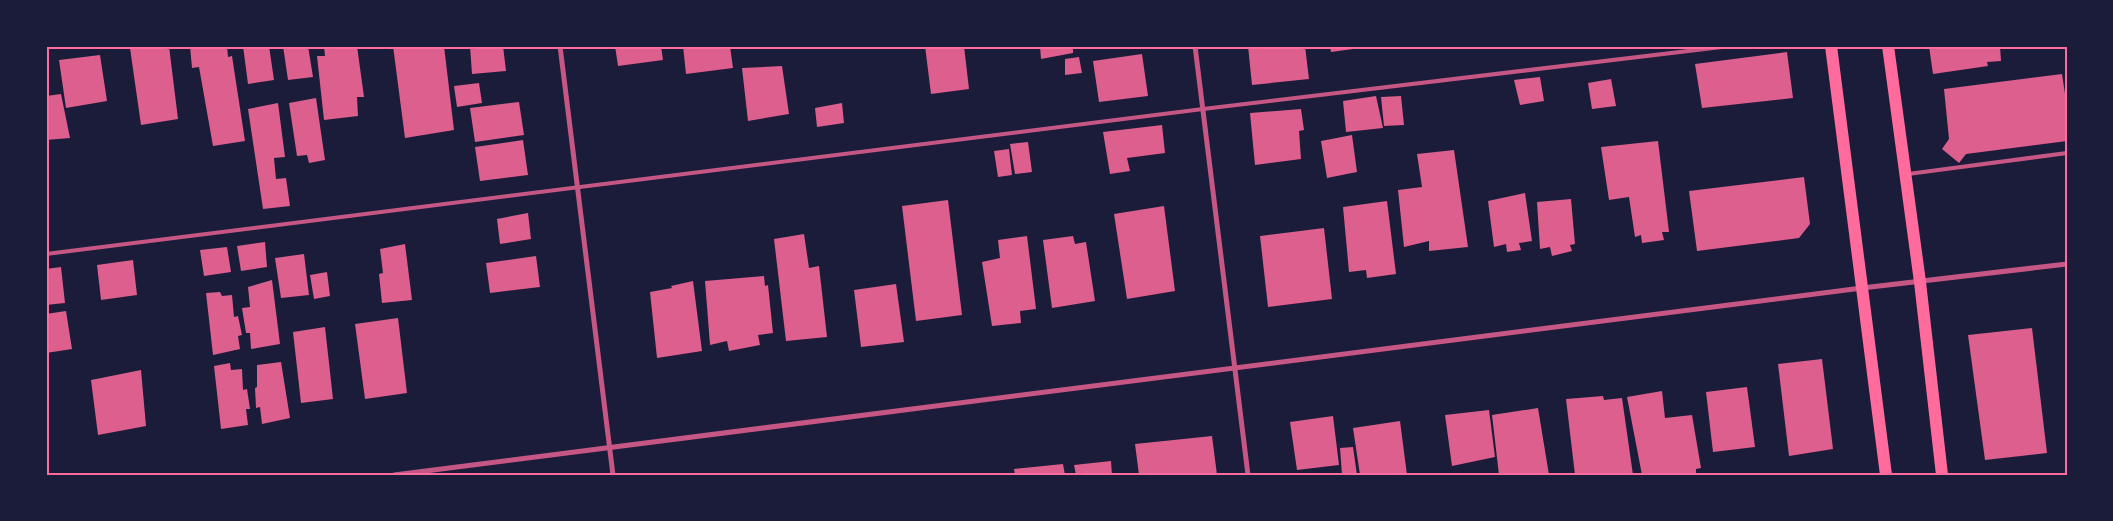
<svg xmlns="http://www.w3.org/2000/svg" width="2113" height="521" font-family="'DejaVu Sans',sans-serif">
  <style>
    .building { fill: #dd5f8e }
    .lines { fill: none; stroke-linecap: round; stroke-linejoin: round }
    .service { stroke: #c65784; stroke-width: 4 }
    .minor { stroke: #c65784; stroke-width: 5 }
    .primary { stroke: #ff6b9d; stroke-width: 12 }
    .neatline { fill: none; stroke: #ff6b9d; stroke-width: 2 }
  </style>
  <rect width="100%" height="100%" fill="#1b1b3a"/>
  <!-- building -->
  <path class="building" d="M139,46H169L178,119L141,125L130,48Z
    M190,46H227L228,57L232,56L245,141L213,146L199,67L192,68Z
    M243,46H269L274,80L248,84Z
    M283,46H308L313,77L288,80Z
    M324,46H357L364,97H357L358,116L324,120L317,56H325Z
    M393,46H444L454,130L405,138Z
    M470,46H503L506,71L472,74Z
    M615,46H661L663,60L618,66Z
    M683,46H730L733,68L686,74Z
    M925,46H964L969,89L931,94Z
    M1040,46H1073V53L1041,59Z
    M1248,46H1305L1309,79L1252,85Z
    M1330,46H1353V49L1331,52Z
    M1929,46H2000L2001,61L1987,62L1988,66L1933,74Z
    M1787,52L1793,98L1702,108L1695,64Z
    M1142,54L1148,96L1099,102L1093,61Z
    M100,55L107,101L66,108L59,60Z
    M1079,57L1082,73L1065,75V59Z
    M782,66L789,114L748,121L742,68Z
    M2062,74L2067,107V141L1966,154L1959,163L1942,149L1949,139L1944,89Z
    M1540,77L1544,101L1520,105L1514,80Z
    M1611,79L1616,106L1592,109L1588,83Z
    M479,83L482,103L457,107L454,86Z
    M61,94L70,138L46,140V96Z
    M1376,96L1383,128L1346,132L1343,101Z
    M1401,96L1404,125L1384,126L1381,97Z
    M316,98L325,160L309,163L307,155L297,156L289,103Z
    M519,102L524,135L475,142L470,108Z
    M278,103L285,157L274,158L276,179L286,178L290,206L263,209L248,109Z
    M842,103L844,123L817,127L815,108Z
    M1301,109L1304,130L1299,131L1301,159L1255,165L1250,113Z
    M1162,125L1165,153L1127,158L1130,171L1110,174L1103,132Z
    M1352,135L1357,172L1327,178L1321,141Z
    M523,140L528,175L480,181L475,147Z
    M1658,141L1669,232H1662L1664,240L1642,243L1641,235L1635,237L1629,197L1609,200L1601,147Z
    M1028,142L1032,172L1015,174L1010,144Z
    M1009,149L1012,175L998,177L994,151Z
    M1454,150L1468,247L1429,251V241L1404,247L1398,190L1422,187L1417,154Z
    M1804,177L1810,224L1799,238L1697,251L1689,191Z
    M1525,193L1532,241L1519,243L1521,250L1507,252L1506,244L1494,247L1488,201Z
    M1571,199L1575,244L1570,245L1572,251L1552,256L1550,247L1540,249L1537,202Z
    M948,200L962,315L916,321L902,206Z
    M1387,201L1396,274L1367,278L1366,270L1349,272L1343,207Z
    M1164,206L1175,291L1127,299L1114,214Z
    M528,213L531,239L500,244L497,219Z
    M1324,228L1332,299L1268,307L1260,236Z
    M804,234L809,268L819,266L827,337L786,341L774,239Z
    M1027,236L1036,309L1020,311L1021,323L992,326L982,262L1000,258L998,240Z
    M1073,236L1075,244L1086,242L1095,301L1052,308L1043,240Z
    M265,242L267,267L241,271L237,246Z
    M405,244L412,300L382,303L379,274L383,273L380,249Z
    M227,247L231,272L204,276L200,250Z
    M304,254L309,295L281,298L275,258Z
    M536,256L540,287L490,293L486,263Z
    M133,260L137,295L101,300L97,265Z
    M61,267L65,303L46,305V269Z
    M327,272L330,296L314,299L310,275Z
    M764,276L765,286L768,285L773,333L758,335L760,345L729,351L727,341L710,345L705,281Z
    M272,280L280,344L251,349L250,333H246L242,308L250,307L248,287Z
    M693,281L702,351L657,358L650,292L672,288L671,286Z
    M896,284L904,342L861,347L854,290Z
    M220,292L222,296L232,295L234,317L238,316L242,335L238,336L240,349L213,355L206,293Z
    M66,311L72,349L46,353V314Z
    M398,318L407,393L365,399L355,324Z
    M325,327L333,399L301,403L293,332Z
    M2032,328L2047,453L1985,460L1968,335Z
    M1822,359L1833,449L1789,456L1778,364Z
    M281,362L290,418L262,424L260,407L256,408L255,388L257,387V365Z
    M230,363L231,370L242,369L243,390L247,389L250,409H246L248,425L221,429L214,366Z
    M141,370L146,426L98,435L91,380Z
    M1747,387L1755,447L1713,452L1706,392Z
    M1662,391L1665,418L1692,415L1701,468L1696,469V475H1675L1674,473L1642,475L1627,397Z
    M1603,396L1604,400L1622,398L1633,475H1575L1566,399Z
    M1538,408L1549,475H1499L1492,415Z
    M1489,410L1495,457L1452,466L1445,415Z
    M1333,416L1339,465L1297,470L1290,422Z
    M1400,421L1407,475H1360L1353,428Z
    M1212,436L1217,475H1139L1135,444Z
    M1353,447L1357,475H1342L1340,448Z
    M1111,461L1112,475H1076L1074,465Z
    M1063,464L1065,475H1015L1014,469Z"/>
  <g class="lines">
    <!-- service -->
    <path class="service" d="M1908,174L2067,153
      M46,254L1203,109L1730,46"/>
    <!-- minor -->
    <path class="minor" d="M560,46L613,475
      M1195,46L1248,475
      M394,475L1862,288L2067,264"/>
    <!-- primary -->
    <path class="primary" d="M1831,46L1886,475
      M1888,46L1920,282L1942,475"/>
  </g>
  <!-- border -->
  <rect width="2113" height="521" fill="none" stroke="#1b1b3a" stroke-width="95"/>
  <rect x="48" y="48" width="2018" height="426" class="neatline"/>
</svg>
